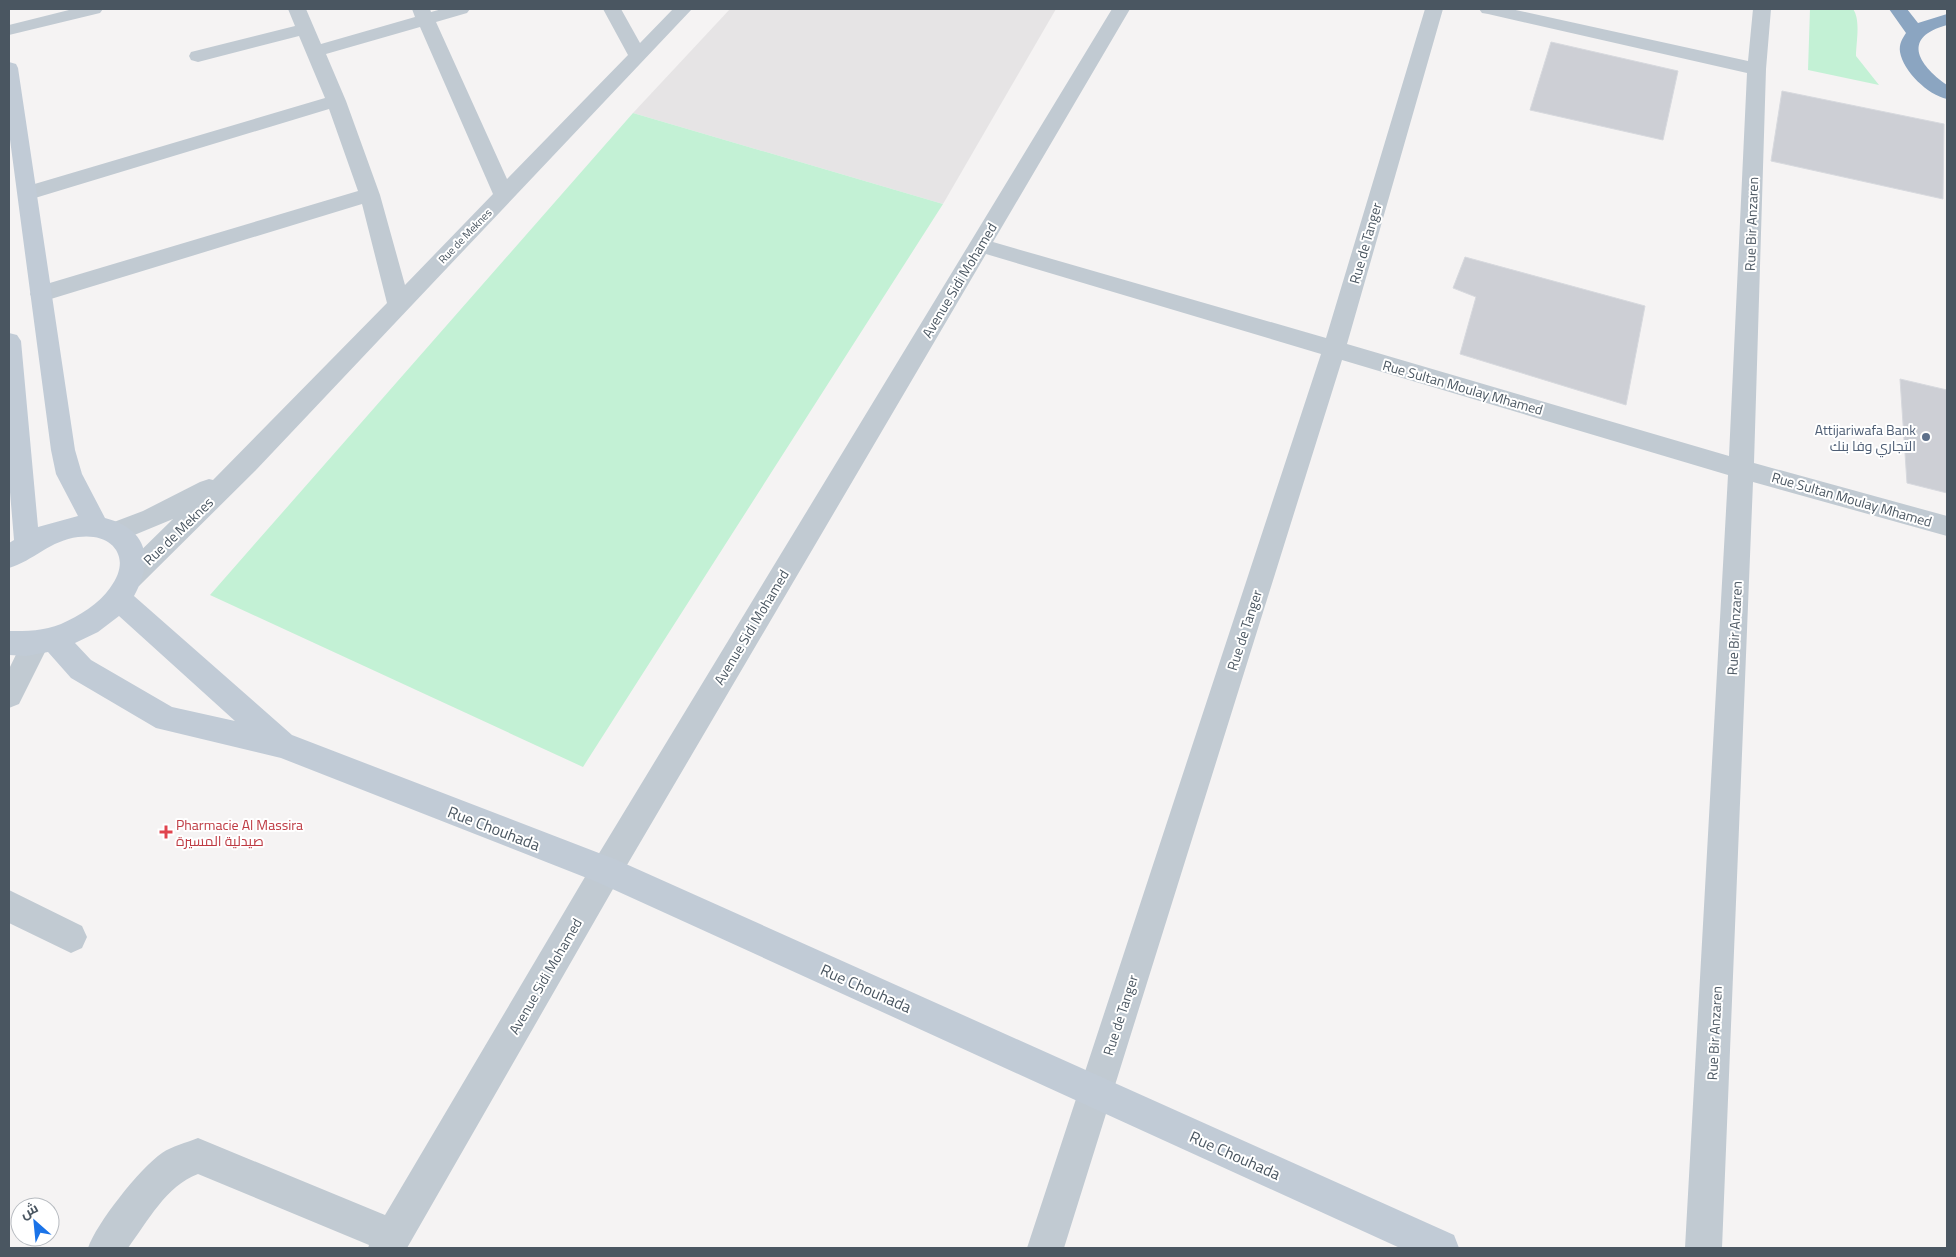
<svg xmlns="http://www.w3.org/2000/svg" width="1956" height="1257" font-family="'Titillium Web',Cairo,sans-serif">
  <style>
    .education { fill: #e6e4e5 }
    .green { fill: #c3f1d5 }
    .building { fill: #cdcfd5; stroke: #d7d9de }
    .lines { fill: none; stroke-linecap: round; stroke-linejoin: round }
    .street { fill: #c1cad2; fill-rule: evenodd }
    .secondary { fill: #c1cbd6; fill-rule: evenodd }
    .highway { fill: #8ba5c1; fill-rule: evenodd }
    .service-dot { fill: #5c6f8a; stroke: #fff; stroke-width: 2 }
    .health-dot { fill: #e0444e; stroke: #fff; stroke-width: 2 }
    .labels { text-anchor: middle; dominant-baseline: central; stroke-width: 4; stroke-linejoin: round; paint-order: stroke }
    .far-street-label { font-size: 11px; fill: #4a5661; stroke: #fff }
    .street-label { font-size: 14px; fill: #4a5661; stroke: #fff }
    .service-label { font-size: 14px; fill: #4e5e75; stroke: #fff; text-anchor: end }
    .health-label { font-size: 14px; fill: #be3a42; stroke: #fff; text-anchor: start }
    .near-street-label { font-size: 16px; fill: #4a5661; stroke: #fff }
  </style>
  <rect width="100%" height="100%" fill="#f5f3f3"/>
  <!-- education -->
  <path class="education" d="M730,9H1056L943,204L633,113Z"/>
  <!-- green -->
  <path class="green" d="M1810,9H1853C1861,20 1856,43 1856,56L1879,85L1808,70Z
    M633,113L943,204L583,767L210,595Z"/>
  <!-- building -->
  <path class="building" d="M1551,42L1678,71L1663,140L1530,110Z
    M1782,91L1944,124L1943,199L1771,161Z
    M1465,257L1645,306L1626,405L1460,354L1476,297L1453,288Z
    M1900,379L1947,390V493L1907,483Z"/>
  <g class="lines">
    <!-- street -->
    <path class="street" d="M73,9H103L100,13L9,35V25Z
      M288,9H306L321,44L415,17L412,9H430L431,12L442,9H470L467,13L436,22L507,179L628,55L603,9H621L640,43L673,9H692L256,470L139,586L130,589L121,586L117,578L121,570L173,519L115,543L106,539L102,532L106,525L143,511L200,482L209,479L213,480L387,303L362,204L41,302L33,300L30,294L33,288L358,191L329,109L35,198L28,200L21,198L18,193L21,188L325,98L299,36L198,62L191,60L189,56L191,52L295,26ZM420,27L493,194L405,285L380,195L346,101L326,54Z
      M1112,9H1130L993,242L1326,338L1425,9H1443L1347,344L1729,456L1747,73L1488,14L1482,13L1479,9H1511L1748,61L1753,9H1771L1766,69L1754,463L1947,516V536L1753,482L1722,1248H1685L1728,475L1342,360L1064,1248H1027L1321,354L986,254L617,882L407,1248H368L369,1245L198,1174C166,1186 148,1221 128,1248H88C96,1224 140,1168 162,1153C172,1146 186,1143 198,1138L385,1215L595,860Z
      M35,632L45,636L49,644L19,704L9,708V669L25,636Z
      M9,890L82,926L87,937L82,948L71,953L9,923Z"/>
    <!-- secondary -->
    <path class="secondary" d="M9,62L16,64L18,68L75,450L82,474L105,518C148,529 154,560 134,596L292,735L617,860L1454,1235L1459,1248H1400L597,882L281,758L156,728L71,678L48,652L27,656L9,655V631C27,631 44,631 61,624C79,616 99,604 110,588C133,558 113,532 78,537C51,540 33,561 9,568V543L14,540L9,480V333L17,335L21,341L38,527L78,516L56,474L51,450L9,132ZM119,616L235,721L172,707L91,660L75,643L98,632Z"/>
    <!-- highway -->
    <path class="highway" d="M1889,9H1907L1918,23L1947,14V25C1902,37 1917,64 1947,85V99C1928,95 1903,71 1900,52C1899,44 1902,39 1906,33Z"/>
  </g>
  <!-- markers -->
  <circle class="service-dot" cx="1926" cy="437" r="5"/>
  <path class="health-dot" d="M163.5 824.5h5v5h5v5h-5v5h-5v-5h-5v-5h5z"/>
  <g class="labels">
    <!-- far-street labels -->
    <g class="far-street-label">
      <text transform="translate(465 236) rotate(-46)">Rue de Meknes</text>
    </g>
    <!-- street labels -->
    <g class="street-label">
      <text transform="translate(1751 224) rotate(-88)">Rue Bir Anzaren</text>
      <text transform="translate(1365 243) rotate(-74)">Rue de Tanger</text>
      <text transform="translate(959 280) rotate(-59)">Avenue Sidi Mohamed</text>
      <text transform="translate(1463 387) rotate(16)">Rue Sultan Moulay Mhamed</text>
      <text transform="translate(1852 499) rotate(16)">Rue Sultan Moulay Mhamed</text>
      <text transform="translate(178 531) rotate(-44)">Rue de Meknes</text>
      <text transform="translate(751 627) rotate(-59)">Avenue Sidi Mohamed</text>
      <text transform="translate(1734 628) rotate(-87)">Rue Bir Anzaren</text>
      <text transform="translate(1244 630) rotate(-72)">Rue de Tanger</text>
      <text transform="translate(545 976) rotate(-60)">Avenue Sidi Mohamed</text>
      <text transform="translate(1120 1015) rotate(-72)">Rue de Tanger</text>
      <text transform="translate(1714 1033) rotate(-87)">Rue Bir Anzaren</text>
    </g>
    <!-- service labels -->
    <g class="service-label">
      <text x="1916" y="429">Attijariwafa Bank<tspan x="1916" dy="16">التجاري وفا بنك</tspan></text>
    </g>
    <!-- health labels -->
    <g class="health-label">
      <text x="176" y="824">Pharmacie Al Massira<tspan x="176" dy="16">صيدلية المسيرة</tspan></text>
    </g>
    <!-- near-street labels -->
    <g class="near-street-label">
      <text transform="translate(494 828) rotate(21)">Rue Chouhada</text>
      <text transform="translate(866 988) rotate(24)">Rue Chouhada</text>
      <text transform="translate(1235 1155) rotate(24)">Rue Chouhada</text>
    </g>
  </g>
  <!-- border -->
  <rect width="1956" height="1257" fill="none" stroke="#4a5661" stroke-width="20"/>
  <!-- north arrow -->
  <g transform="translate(35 1222) rotate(333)"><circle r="24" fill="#ffffff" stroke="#b7bbc0"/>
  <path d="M0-4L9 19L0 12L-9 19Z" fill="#1a73e8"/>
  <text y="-8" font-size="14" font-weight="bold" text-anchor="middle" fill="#4a5661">ش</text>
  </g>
</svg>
